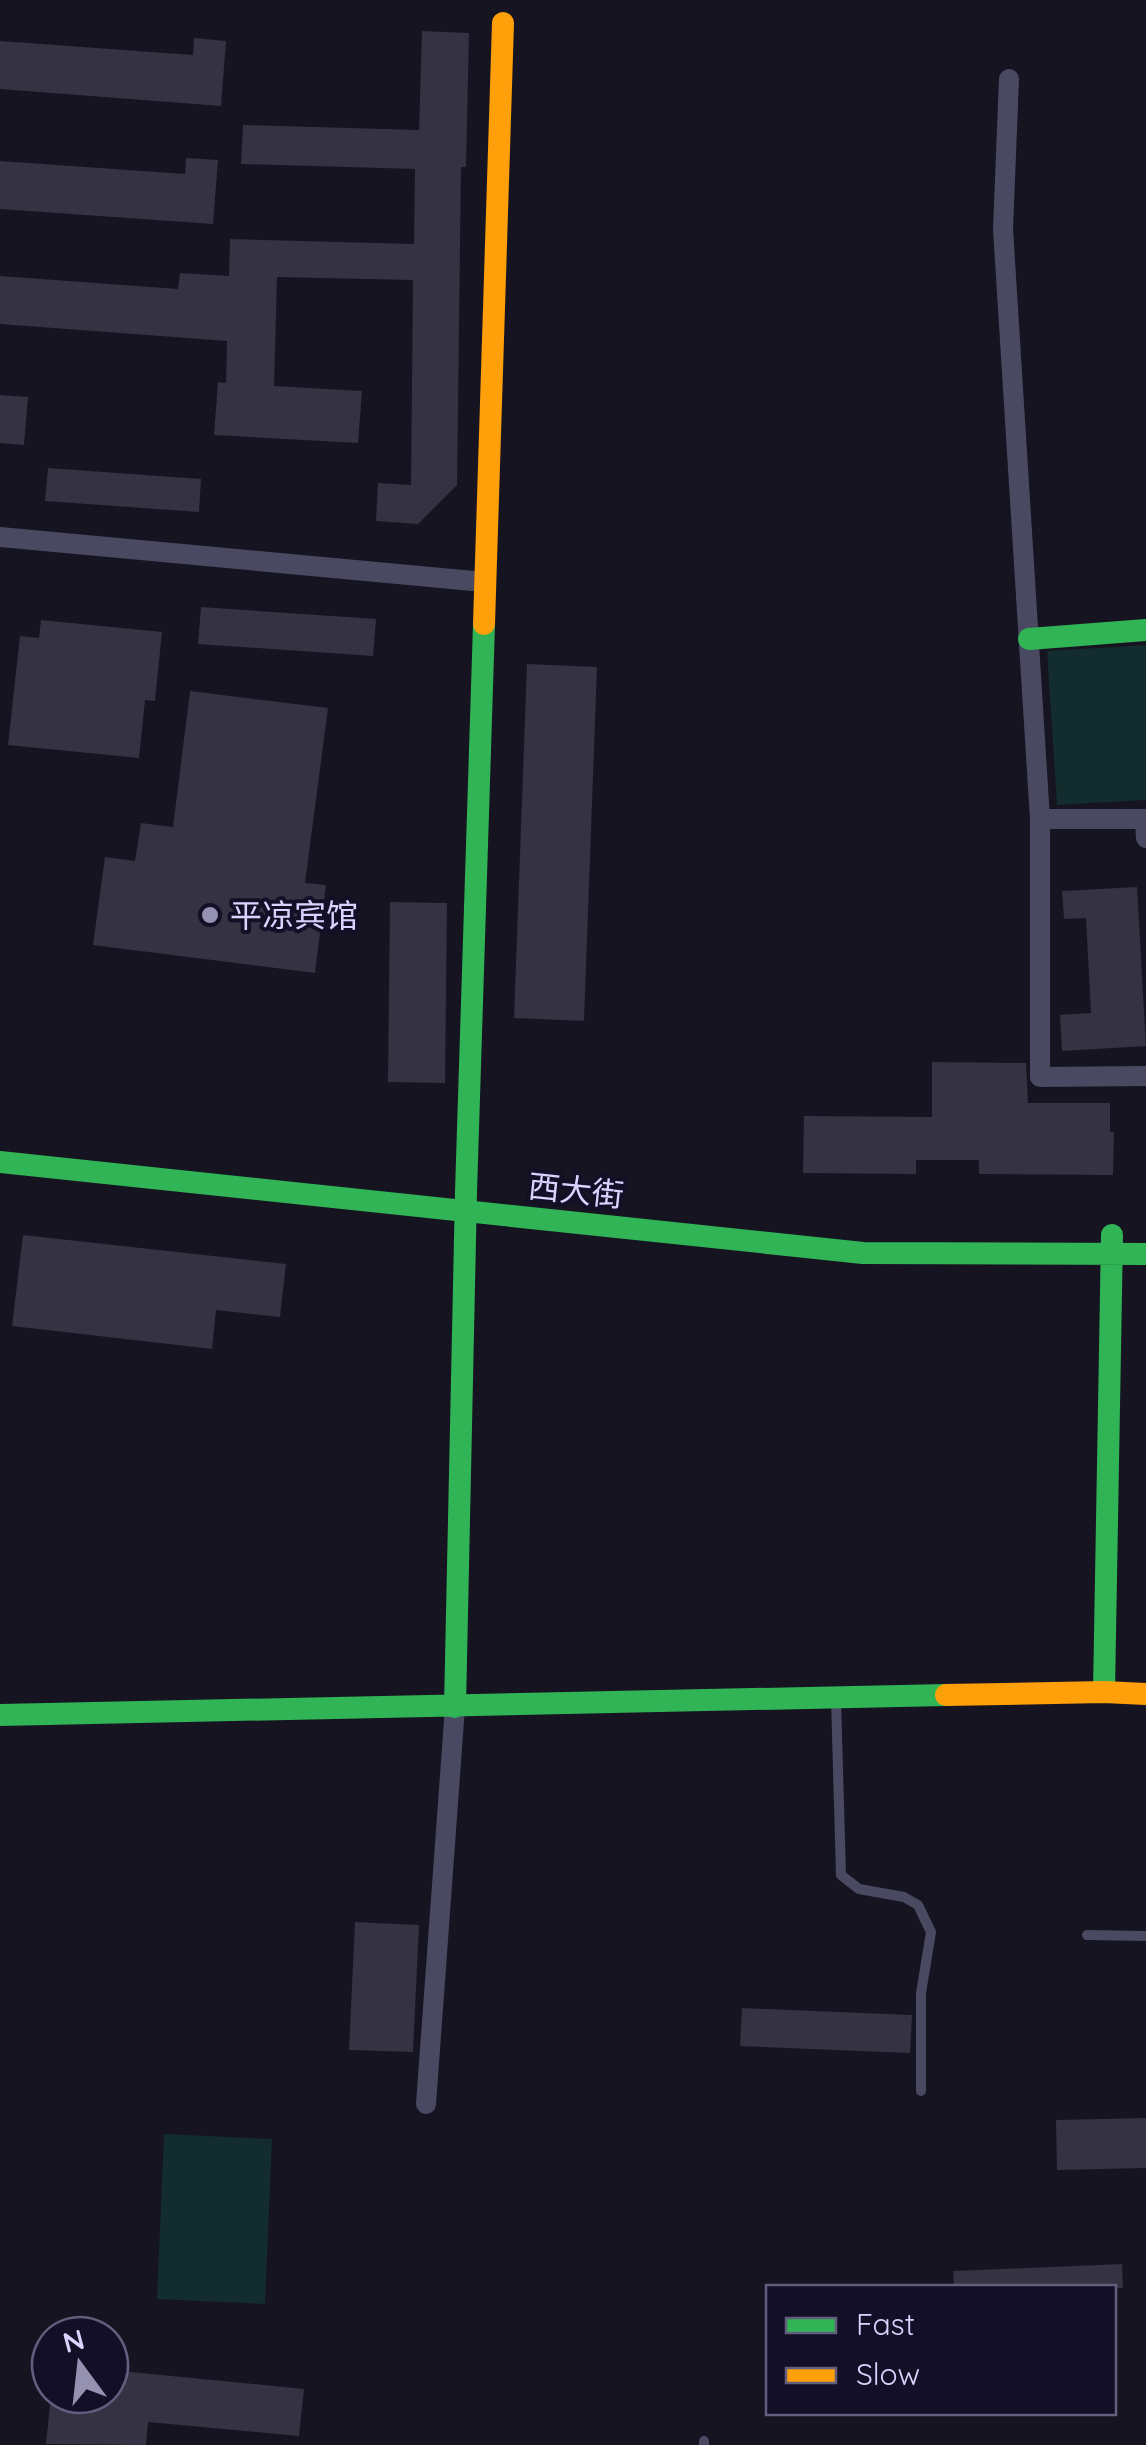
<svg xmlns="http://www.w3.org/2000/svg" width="1146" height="2445" font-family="Quicksand,'Noto Sans SC',sans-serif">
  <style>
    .green { fill: #132c2d }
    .building { fill: #343243 }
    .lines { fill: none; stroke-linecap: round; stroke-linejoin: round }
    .lane { stroke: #4a4962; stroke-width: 10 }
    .street { stroke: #4a4962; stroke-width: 20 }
    .fast { stroke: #30b455; stroke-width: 22 }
    .slow { stroke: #ff9f0a; stroke-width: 22 }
    .poi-dot { fill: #9591b1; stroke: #130f26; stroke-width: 4 }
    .labels { text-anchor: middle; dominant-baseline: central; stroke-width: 8; stroke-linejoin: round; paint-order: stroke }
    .poi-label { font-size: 32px; fill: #d9d4ff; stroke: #130f26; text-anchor: start }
    .street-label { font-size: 32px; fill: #d9d4ff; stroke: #130f26 }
  </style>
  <rect width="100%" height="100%" fill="#161421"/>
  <!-- green -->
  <path class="green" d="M1146,645V800L1057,805L1047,651Z
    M164,2134L272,2139L265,2304L157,2299Z"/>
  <!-- building -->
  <path class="building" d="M422,31L469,33L466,167H461L457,485L418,524L376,521L378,483L411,485L413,280L277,277L274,386L362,391L358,443L214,435L218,382L226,383L227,341L0,324V276L178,289L180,273L229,276L230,239L414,244L415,169L241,164L243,125L419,130Z
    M194,38L226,41L221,106L0,89V41L193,55Z
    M186,158L218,160L213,224L0,209V161L185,174Z
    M0,395L28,397L24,445L0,443Z
    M48,468L201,479L199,512L45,501Z
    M201,607L376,619L373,656L198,644Z
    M41,620L162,632L155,701L145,700L139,758L8,745L20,636L39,638Z
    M527,664L597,667L584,1021L514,1018Z
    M190,691L328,708L305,883L326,885L315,973L93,945L105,857L135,861L141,823L173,827Z
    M1137,887L1146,1046L1062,1051L1060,1015L1091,1013L1086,918L1064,919L1062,891Z
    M390,902L447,903L445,1083L388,1082Z
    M932,1062L1026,1063L1028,1103H1110V1132H1114L1113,1175L979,1174V1160H916V1174L803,1173L804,1116L932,1117Z
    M23,1235L286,1264L280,1317L216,1310L212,1349L12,1326Z
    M355,1922L419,1925L413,2052L349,2050Z
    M742,2008L912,2015L910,2053L740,2046Z
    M1146,2118V2168L1057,2170L1056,2120Z
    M1122,2264L1123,2288H954L953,2271Z
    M110,2370L304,2389L299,2436L148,2422L146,2445L46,2444L51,2395H110Z"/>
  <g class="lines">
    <!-- lane -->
    <path class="lane" d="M836,1699L841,1875L859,1889L904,1897L918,1905L931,1932L921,1993V2091
      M1087,1935L1146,1936
      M704,2445V2441"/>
    <!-- street -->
    <path class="street" d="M1009,79L1003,229L1040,819V1077L1146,1076
      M0,537L484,582
      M1040,819H1145L1146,838
      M426,2104L455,1707"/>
    <!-- fast -->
    <path class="fast" d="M1029,639L1146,630
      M0,1162L863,1253L1146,1254
      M1104,1692L1112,1235
      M455,1707L466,1192L484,624
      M0,1715L946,1695"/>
    <!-- slow -->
    <path class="slow" d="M484,624L503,23
      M946,1695L1104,1692L1146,1694"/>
  </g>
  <!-- markers -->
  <circle class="poi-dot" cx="210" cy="915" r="10"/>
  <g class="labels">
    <!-- poi labels -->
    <g class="poi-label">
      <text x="230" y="915">平凉宾馆</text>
    </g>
    <!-- street labels -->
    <g class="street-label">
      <text transform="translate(576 1190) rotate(6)">西大街</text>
    </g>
  </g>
  <!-- legend -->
  <rect x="766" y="2285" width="350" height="130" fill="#130f26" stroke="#625e7d" stroke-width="2.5"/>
  <rect x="786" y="2318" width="50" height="15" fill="#30b455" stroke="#625e7d" stroke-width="2.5"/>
  <text x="856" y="2335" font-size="30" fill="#d9d4ff">Fast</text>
  <rect x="786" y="2368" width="50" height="15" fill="#ff9f0a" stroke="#625e7d" stroke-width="2.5"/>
  <text x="856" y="2385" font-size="30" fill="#d9d4ff">Slow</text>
  <!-- north arrow -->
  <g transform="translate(80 2365) rotate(345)"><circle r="48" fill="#130f26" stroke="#625e7d" stroke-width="2.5"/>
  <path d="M0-8L18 38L0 25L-18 38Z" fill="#9591b1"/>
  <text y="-15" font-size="28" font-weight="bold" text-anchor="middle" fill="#d9d4ff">N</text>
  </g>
</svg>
